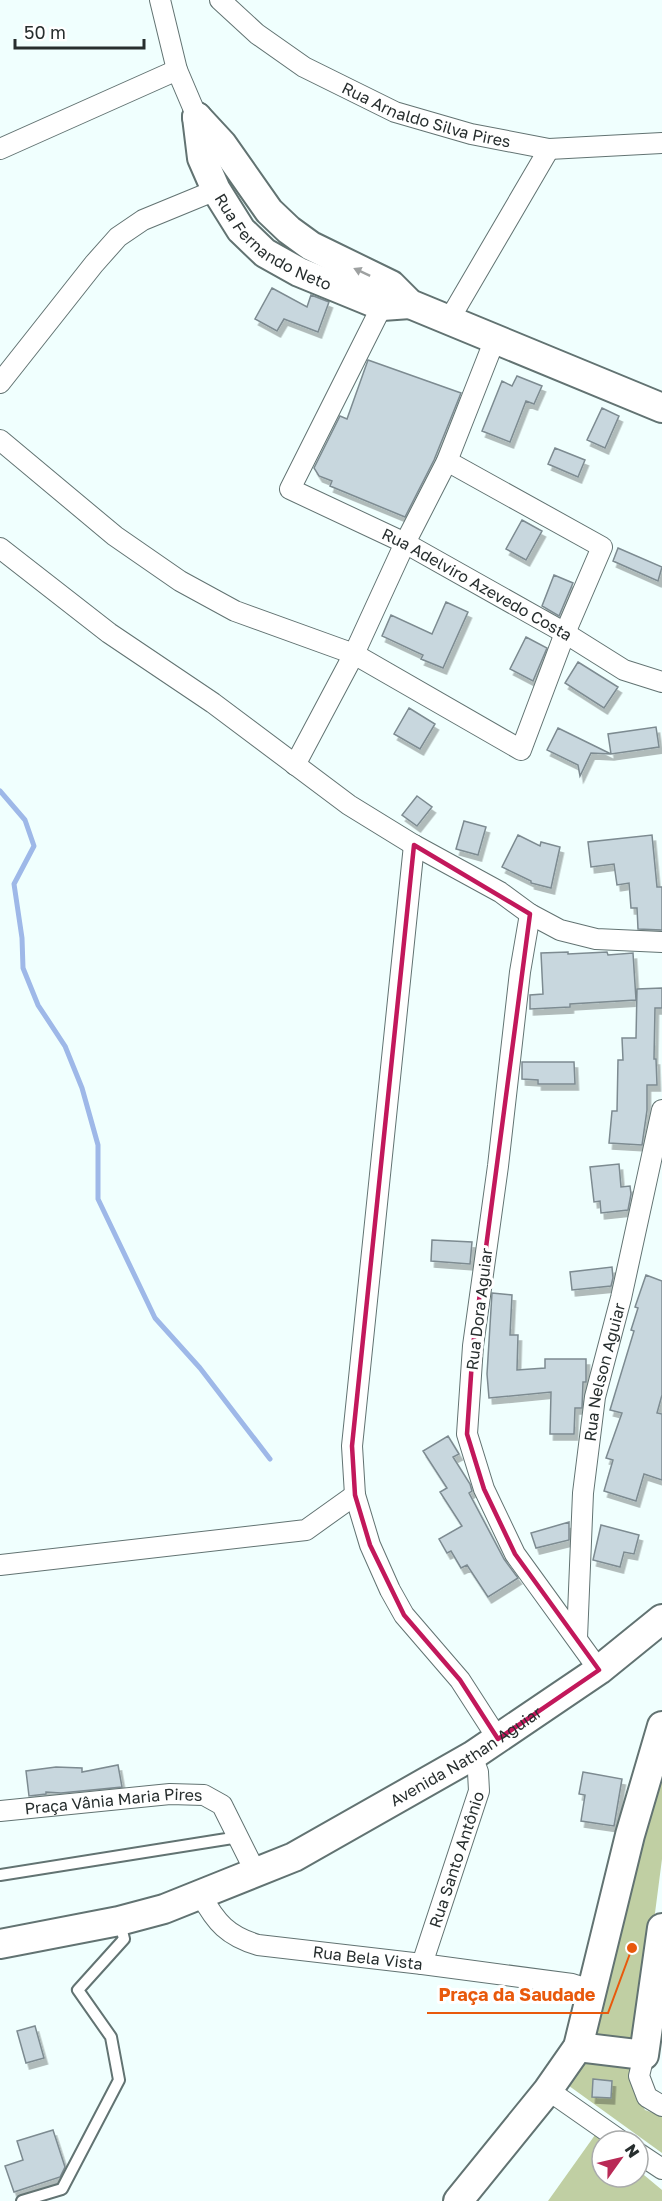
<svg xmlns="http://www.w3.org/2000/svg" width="662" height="2201" font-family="'Golos Text',sans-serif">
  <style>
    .green { fill: #c0cfa3 }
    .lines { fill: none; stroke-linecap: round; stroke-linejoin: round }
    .stream { stroke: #9eb8e8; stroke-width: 5 }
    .building { fill: #c8d7de; stroke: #7d8b91; stroke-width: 1.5; filter: url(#shadow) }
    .lane-casing { stroke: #627372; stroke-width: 14 }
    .street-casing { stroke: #627372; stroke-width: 22 }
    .secondary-casing { stroke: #627372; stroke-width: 32 }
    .lane { stroke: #fff; stroke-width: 10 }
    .street { stroke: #fff; stroke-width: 20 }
    .secondary { stroke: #fff; stroke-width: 28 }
    .oneway { fill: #9ea1a1 }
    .marked { fill: none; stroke: #c2185b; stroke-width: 4.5; stroke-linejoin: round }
    .labels { text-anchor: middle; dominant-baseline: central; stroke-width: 6; stroke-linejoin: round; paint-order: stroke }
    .street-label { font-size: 16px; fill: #272e2e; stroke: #fff }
    .leader { fill: none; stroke: #e8590c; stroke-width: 2 }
    .callout-dot { fill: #e8590c; stroke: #fff; stroke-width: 2 }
    .callout-label { font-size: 18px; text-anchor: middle; font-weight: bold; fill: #e8590c; stroke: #fff; stroke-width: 6; stroke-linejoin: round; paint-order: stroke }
  </style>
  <defs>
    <filter id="shadow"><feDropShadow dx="3.5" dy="6" stdDeviation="0" flood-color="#0004"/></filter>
  </defs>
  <rect width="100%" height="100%" fill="#f0fffe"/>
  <!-- green -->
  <path class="green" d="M662,1753V1859L638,2044L591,2036Z
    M583,2056L632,2067L633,2090L645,2110L662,2116V2153L565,2083Z
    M595,2135L602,2141V2177H638V2170L662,2190V2201H548Z"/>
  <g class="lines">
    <!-- stream -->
    <path class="stream" d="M0,791L25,820L34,846L14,884L22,938L23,968L38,1005L65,1046L82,1088L98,1145V1199L155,1318L200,1368L270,1459"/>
  </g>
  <!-- building -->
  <path class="building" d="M272,288L307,307L311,295L329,302L318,332L284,319L277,331L255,319Z
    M368,360L461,393L434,460L405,517L330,486L332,481L319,476L314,468L340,416L347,419Z
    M517,376L542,386L534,404L526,401L510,442L482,431L502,381L512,386Z
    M602,408L619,416L605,448L587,440Z
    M555,448L585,460L578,477L548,464Z
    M522,520L542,531L526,560L506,549Z
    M618,548L662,567L658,581L613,561Z
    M554,575L573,583L559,616L542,606Z
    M446,602L468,612L443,668L421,659L423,655L382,636L391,615L432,634Z
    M526,637L547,648L533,681L510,669Z
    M578,662L618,687L604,708L565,683Z
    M409,708L435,724L420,749L394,734Z
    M656,727L659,747L611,754L608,734Z
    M558,728L611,754L591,753L580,776L578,765L547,750Z
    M417,796L432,807L417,826L402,815Z
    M464,821L486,827L478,855L456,849Z
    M518,835L540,846L541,842L560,847L551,888L531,883V881L502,867Z
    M652,835L657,887H662V930L638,929L637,908H631L629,883L617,885L614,864L591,867L588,842Z
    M568,952V954L607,952L608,955L633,953L636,1000L570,1004V1007L530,1009V995L543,994L541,953Z
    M662,988V1008H655L654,1059H656L657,1085H647V1110L642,1145L609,1143L612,1111H617L618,1060H623L622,1038H636L637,989Z
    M522,1062H574L575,1084H538V1080L522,1079Z
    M619,1164L621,1187L630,1186L631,1194L628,1210L601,1213L600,1201L594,1202L590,1167Z
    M432,1240L472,1242L470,1264L431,1261Z
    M612,1267L613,1278L611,1286L572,1290L570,1272Z
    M646,1275L662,1281V1395L657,1413L662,1414V1480L644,1474L636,1501L604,1491L613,1460L606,1458L622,1413L610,1410L634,1331L631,1330L638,1308L635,1307Z
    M492,1293L512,1295L510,1335H518L517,1370L545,1368V1359H586V1382H583L582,1408H575L574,1434H550L551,1392L489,1398L487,1374Z
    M448,1436L459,1454L453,1457L470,1484L472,1491L469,1493L504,1559L518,1578L488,1597L467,1565L461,1568L451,1551L447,1553L439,1539L462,1526L440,1492L447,1488L423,1451Z
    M569,1522V1540L536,1548L531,1533Z
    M601,1525L639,1535L634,1554L624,1552L620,1567L593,1560Z
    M118,1765L122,1787L61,1793L46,1792V1794L29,1796L26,1771L56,1767L82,1768V1772Z
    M583,1772L622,1779L614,1826L581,1821L585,1795L579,1794Z
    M35,2026L44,2058L26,2063L17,2031Z
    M593,2079L612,2081L611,2098L592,2097Z
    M53,2130L65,2167L60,2177L14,2192L5,2166L23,2160L17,2141Z"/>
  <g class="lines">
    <defs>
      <path id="lane" d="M0,1875L239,1837
        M22,2201L62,2189L119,2080L111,2037L78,1990L124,1939L120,1923"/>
      <g id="street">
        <path d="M160,0L177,70L197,117"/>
        <path id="s1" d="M220,0L257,34L304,67L395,112L471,134L549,149L662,143"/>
        <path d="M0,149L177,70"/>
        <path id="s2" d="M387,296L290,489L405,543L565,633L624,670L662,682"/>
        <path d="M449,320L549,149"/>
        <path d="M0,383L94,264L118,237L143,220L216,190"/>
        <path d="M0,440L115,536L180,581L235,611L354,654L521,750L565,633L602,547L447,461"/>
        <path d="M0,548L109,633L213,703L349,805L414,845L500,892L530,914L560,930L596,939L662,942"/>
        <path d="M295,765L354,654L405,543L447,461L495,339"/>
        <path d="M414,845L352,1446L355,1495L370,1545L390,1590L404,1615L460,1680L498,1739"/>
        <path d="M530,914L520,972L498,1166L473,1346L467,1434L484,1489L515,1554L599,1670"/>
        <path d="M0,1565L306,1530L355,1495"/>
        <path id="s3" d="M577,1638L583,1493L595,1397L621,1298L662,1110"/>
        <path id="s4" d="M0,1811L170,1794L204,1795L222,1805L256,1873"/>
        <path id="s5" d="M201,1895C216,1923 228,1936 258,1945L422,1964L572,1984L591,1990"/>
        <path id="s6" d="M422,1964L479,1791L478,1772L472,1756"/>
        <path d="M644,2055L639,2076L647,2097L662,2106"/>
        <path d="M548,2090L621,2141"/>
        <path d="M638,2153L662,2169"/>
      </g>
      <g id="secondary">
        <path d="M197,117L222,144L269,211L289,230L311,246L391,285L410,304L662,408"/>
        <path id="s7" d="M197,117L202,158L216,190L241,230L265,253L299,272L382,306L410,304"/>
        <path id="s8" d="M0,1944L119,1921L164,1909L294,1857L472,1756L599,1670L662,1619"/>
        <path d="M578,2047L644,2055L662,1928"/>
        <path d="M458,2201L548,2090L578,2047L630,1835L662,1726"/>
      </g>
    </defs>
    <!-- lane casing -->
    <use href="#lane" class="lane-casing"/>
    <!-- street casing -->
    <use href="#street" class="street-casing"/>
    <!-- secondary casing -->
    <use href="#secondary" class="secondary-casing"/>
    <!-- lane -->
    <use href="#lane" class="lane"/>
    <!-- street -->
    <use href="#street" class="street"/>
    <!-- secondary -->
    <use href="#secondary" class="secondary"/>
  </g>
  <!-- one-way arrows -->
  <defs><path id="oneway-solid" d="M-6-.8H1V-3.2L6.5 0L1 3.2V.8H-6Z" transform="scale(1.5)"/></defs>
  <use class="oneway" href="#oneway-solid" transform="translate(362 272) rotate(-155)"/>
  <!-- marked area -->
  <path class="marked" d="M414,845L530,914L473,1346L467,1434L484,1489L515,1554L599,1670L498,1739L460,1680L404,1615L370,1545L355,1495L352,1446Z"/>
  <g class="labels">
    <!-- street labels -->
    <g class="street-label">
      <text stroke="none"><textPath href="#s1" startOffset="240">Rua Arnaldo Silva Pires</textPath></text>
      <text stroke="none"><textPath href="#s7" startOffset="156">Rua Fernando Neto</textPath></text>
      <text stroke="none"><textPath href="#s2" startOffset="426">Rua Adelviro Azevedo Costa</textPath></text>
      <text transform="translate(479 1309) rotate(-83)">Rua Dora Aguiar</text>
      <text stroke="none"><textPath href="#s3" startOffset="268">Rua Nelson Aguiar</textPath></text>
      <text stroke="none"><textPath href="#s8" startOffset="507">Avenida Nathan Aguiar</textPath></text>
      <text stroke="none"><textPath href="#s4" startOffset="114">Praça Vânia Maria Pires</textPath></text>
      <text stroke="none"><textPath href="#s6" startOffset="110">Rua Santo Antônio</textPath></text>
      <text stroke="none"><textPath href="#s5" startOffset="189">Rua Bela Vista</textPath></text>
    </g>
  </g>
  <!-- callouts -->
  <path class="leader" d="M632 1948L608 2013H427"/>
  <circle class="callout-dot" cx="632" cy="1948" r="6"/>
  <g class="callout-label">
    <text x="517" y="2001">Praça da Saudade</text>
  </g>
  <!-- north arrow -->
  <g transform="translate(620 2159) rotate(56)"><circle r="28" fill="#ffffff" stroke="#a9abab" stroke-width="1.5"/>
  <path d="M0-4.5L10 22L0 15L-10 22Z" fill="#b92a56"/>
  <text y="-9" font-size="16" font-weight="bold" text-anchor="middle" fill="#272e2e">N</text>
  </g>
  <!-- scale -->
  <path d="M15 39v9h129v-9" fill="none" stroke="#272e2e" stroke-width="3"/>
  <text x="24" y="39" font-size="18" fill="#272e2e" stroke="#ffffff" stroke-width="4.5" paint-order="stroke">50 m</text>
</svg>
